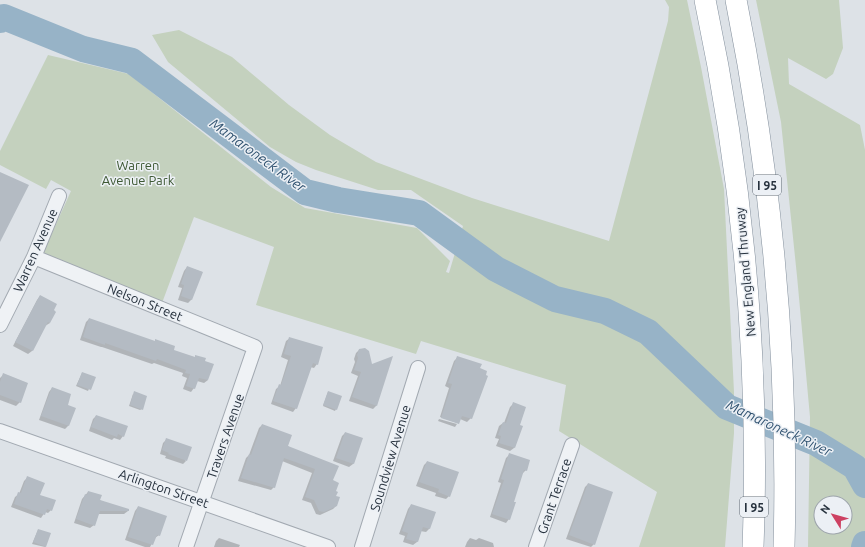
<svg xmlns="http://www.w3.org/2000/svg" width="865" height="547" font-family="Ubuntu,sans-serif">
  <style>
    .green { fill: #c4d1be; fill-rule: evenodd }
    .shadow { fill: #0003 }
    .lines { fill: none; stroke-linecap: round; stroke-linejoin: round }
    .river { stroke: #97b3c7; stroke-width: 26 }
    .building { fill: #b4bbc3 }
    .minor-casing { stroke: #a2a9b1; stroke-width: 16 }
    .highway-casing { stroke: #84909d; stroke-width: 22 }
    .minor { stroke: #eff2f5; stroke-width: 14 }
    .highway { stroke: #fff; stroke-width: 21 }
    .labels { text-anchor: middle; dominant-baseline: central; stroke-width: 3; stroke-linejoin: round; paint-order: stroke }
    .shield { fill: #ecf0f5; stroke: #616a74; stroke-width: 1 }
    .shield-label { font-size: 12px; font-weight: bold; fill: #26313d }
    .park-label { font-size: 13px; fill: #3e5934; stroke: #ecf0f5 }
    .street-label { font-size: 13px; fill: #26313d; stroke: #ecf0f5 }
    .water-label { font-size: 14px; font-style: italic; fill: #315371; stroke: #ecf0f5 }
  </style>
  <rect width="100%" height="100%" fill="#dde2e7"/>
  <!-- green -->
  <path class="green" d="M665,0H687L701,67L724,189L734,392V433L725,547H639L657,492L559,431L566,385L421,341L416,354L256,305L274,247L194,217L162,303L42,255L71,191L51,180L46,189L0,165V151L48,55L129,74L271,187L305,208L417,228L450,261L446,272L449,273L463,226L411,190H378L316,170L296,162L270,147L168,62L152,35L179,30L232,57L289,105L330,135L376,162L472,198L609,241L668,21L669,7Z
    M756,0H839L843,48L833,74L826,79L788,58L789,84L860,125L865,150V547H808L810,417L797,276L781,122ZM821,503H845V527H821Z"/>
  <!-- shadow -->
  <path class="shadow" d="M187,267L202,272L191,300L188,303L178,300L182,288L178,287L184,271Z
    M40,296L50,323L45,326L32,351L28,354L13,346L37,300Z
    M89,319L154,342L156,340L172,350L194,358L196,356L208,380L204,383L197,381L194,388L191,392L183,389L187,378L182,376L183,373L154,363L152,364L102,347H101L80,340L86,322Z
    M290,338L317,364L314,368L310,367L296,408L293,412L271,404L276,389L280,386L288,360L281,357L286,341Z
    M359,350L371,366L391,358L376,406L373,409L349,401L358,376L351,373L355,362L354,359L356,353Z
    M458,357L479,369L471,418L467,422L460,419L458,424V423L440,417L449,388L445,386L454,361Z
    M82,373L94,377L88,391L76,386Z
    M3,375L20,402L16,406L0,400V378Z
    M52,388L66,405L74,408L68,426L65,429L39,420L49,392Z
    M328,392L336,409L335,411L323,406Z
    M133,394L142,409L140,410L129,406Z
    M513,404L519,426L521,427L514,448L510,451L496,446L499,439L495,438L499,426L503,423H504L510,407Z
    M96,416L123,436L120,440L114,438L112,440L89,431L93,419Z
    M439,419L457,424L455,427L438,421Z
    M262,425L331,481L336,506L333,509L320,515L316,514L311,503L302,500L312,473L282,461L274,487L271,490L238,481L246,458L249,455L259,428Z
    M345,433L361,438L353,464L349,467L333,461L342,436Z
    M167,439L186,461L183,464L165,458L166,456L160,454L163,443Z
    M509,455L526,470L522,474L513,502L509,519L506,523L490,517L501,483L498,482L506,458Z
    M427,462L449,496L446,499L435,496L436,493L416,486L424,465Z
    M28,477L39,495L51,510L48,513L45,512L41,518L11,507L15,497L19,494L24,481Z
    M588,484L594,544L591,547L566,539L585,487Z
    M88,492L99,500L128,511L124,514H98L94,525L90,528L74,523L82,499Z
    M411,505L434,513L429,529L426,532L420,531L417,542L413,545L403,542L405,536L399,534L408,509Z
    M138,507L159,535L155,538L150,547H145L125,540L135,511Z
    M38,530L46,546L45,547L32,544Z
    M219,538L240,545L239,547H214L216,541Z
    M470,538L476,540L479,538L493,543L494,547H465L467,542Z"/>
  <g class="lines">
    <!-- river -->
    <path class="river" d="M0,20L4,17L83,49L132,61L305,192L338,200L419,213L496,269L555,299L605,311L648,332L727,407L816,443L855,467L865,485
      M864,547L865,544"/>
  </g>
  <!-- building -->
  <path class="building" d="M0,172L29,185L0,242Z
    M187,266L203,272L192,300L181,296L184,285L181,284Z
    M40,295L57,304L54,310L56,312L50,323L48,322L33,351L15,342Z
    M89,318L155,341V339L175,346L174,350L195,357V355L206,358L205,361L214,364L208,380L199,378L195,389L186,386L190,374L185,373L186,370L157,359L156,361L105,343V345L83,337Z
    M289,337L323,347L318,365L313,363L297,409L273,401L279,384L281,385L291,356L284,354Z
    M365,348L369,351L372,364L393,356L377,406L352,397L361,372L354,370L358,358L357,355L359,349Z
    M457,356L482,364L480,368L487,371L486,375L488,376L472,419L462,416L459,424L441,418L452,384L448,383Z
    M82,372L96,377L91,390L77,385Z
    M3,373L28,383L21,403L0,395V382Z
    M52,387L71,394L68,405L76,408L69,426L41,416Z
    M134,391L147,396L143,410L130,405Z
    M328,391L342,396L337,410L323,405Z
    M513,402L526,407L520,425L523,426L515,448L499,443L501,436L498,435L503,422L506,423Z
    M96,415L128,426L124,437L118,434L117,437L91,427Z
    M262,424L292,435L288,446L339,466L333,480L339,483L336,491L338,492L336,496L340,497L337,506L324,512L319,511L314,500L305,497L315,469L284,458L275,488L241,478L249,454L251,455Z
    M345,432L363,438L354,464L336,458Z
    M166,438L192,447L187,461L168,454L169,453L162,450Z
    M509,453L530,460L527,471L524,470L514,502H516L510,520L492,514L504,480L501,479Z
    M427,461L459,472L450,497L438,492L439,489L419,482Z
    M27,476L45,483L40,495L56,500L52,511L47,509L45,515L14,504L18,492L21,493Z
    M588,483L613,492L595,545L569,535Z
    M88,491L102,495L100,500L129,509V511H100L95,526L76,519L85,494L87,495Z
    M411,504L436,512L430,529L423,527L418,542L406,539L408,533L402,531Z
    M138,506L167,516L160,536L157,535L153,545L128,537Z
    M38,529L51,533L46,547L33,542Z"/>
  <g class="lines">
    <defs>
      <path id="minor" d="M34,257L255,347L186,547
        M0,325L34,257L59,196
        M0,431L328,547
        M362,547L418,368
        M536,547L572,445"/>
      <path id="highway" d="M705,0C743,180 760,363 753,547
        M736,0C772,180 789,363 784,547"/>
    </defs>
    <!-- minor casing -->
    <use href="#minor" class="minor-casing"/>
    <!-- highway casing -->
    <use href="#highway" class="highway-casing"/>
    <!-- minor -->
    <use href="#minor" class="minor"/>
    <!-- highway -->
    <use href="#highway" class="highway"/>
  </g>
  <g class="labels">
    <!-- shield labels -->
    <g class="shield">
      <rect x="753" y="175" width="28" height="20" rx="3"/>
      <rect x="740" y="497" width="28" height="20" rx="3"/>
    </g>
    <g class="shield-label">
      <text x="767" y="185">I 95</text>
      <text x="754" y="507">I 95</text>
    </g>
    <!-- park labels -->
    <g class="park-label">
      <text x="138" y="165">Warren<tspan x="138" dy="15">Avenue Park</tspan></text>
    </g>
    <!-- street labels -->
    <g class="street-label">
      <text transform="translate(35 250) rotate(-66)">Warren Avenue</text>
      <text transform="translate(745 272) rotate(-95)">New England Thruway</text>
      <text transform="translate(145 302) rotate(22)">Nelson Street</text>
      <text transform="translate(225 436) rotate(-71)">Travers Avenue</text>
      <text transform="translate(390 458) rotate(-73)">Soundview Avenue</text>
      <text transform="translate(164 488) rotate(19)">Arlington Street</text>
      <text transform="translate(554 496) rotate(-71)">Grant Terrace</text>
    </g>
    <!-- water labels -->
    <g class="water-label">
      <text transform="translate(258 155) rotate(36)">Mamaroneck River</text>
      <text transform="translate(779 428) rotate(25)">Mamaroneck River</text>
    </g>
  </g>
  <!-- north arrow -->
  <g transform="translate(833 515) rotate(307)"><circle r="19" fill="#ecf0f5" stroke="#9da4ab"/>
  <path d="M0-3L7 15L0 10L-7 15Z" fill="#cd4162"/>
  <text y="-6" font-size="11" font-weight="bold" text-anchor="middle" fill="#26313d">N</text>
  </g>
</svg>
